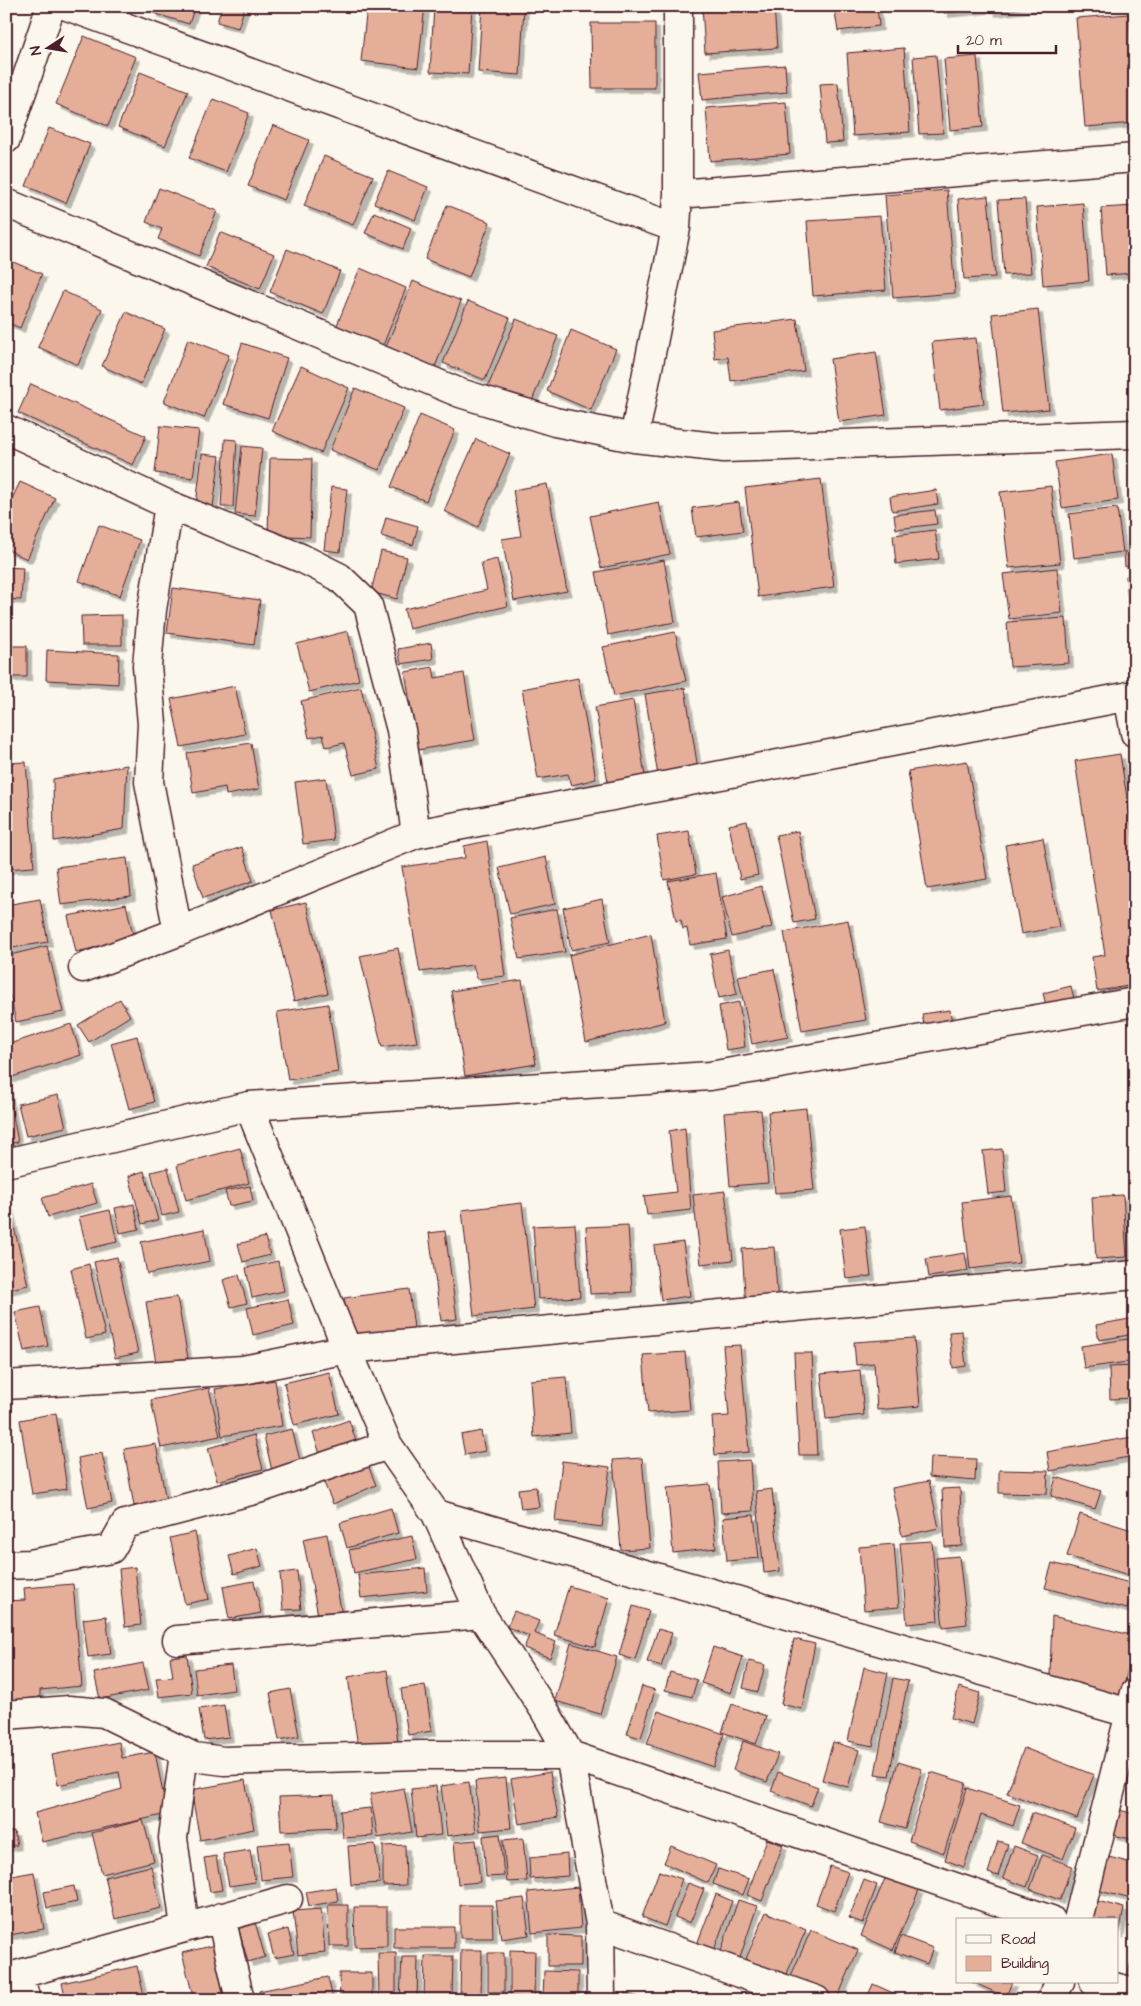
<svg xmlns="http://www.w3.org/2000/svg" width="1141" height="2006" font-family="'Architects Daughter',sans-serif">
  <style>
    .building { fill: #e4ae99; stroke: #4a1f2b; filter: url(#shadow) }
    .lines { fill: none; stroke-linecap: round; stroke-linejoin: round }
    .street-casing { stroke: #4a1f2b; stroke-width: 31 }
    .street { stroke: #fbf7ec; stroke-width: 28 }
  </style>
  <defs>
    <filter id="shadow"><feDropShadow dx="4.5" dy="4.5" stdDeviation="0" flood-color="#0004"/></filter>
  </defs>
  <rect width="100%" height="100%" fill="#fbf7ec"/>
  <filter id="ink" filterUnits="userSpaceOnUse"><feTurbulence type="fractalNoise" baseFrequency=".02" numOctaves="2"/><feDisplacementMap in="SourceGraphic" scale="10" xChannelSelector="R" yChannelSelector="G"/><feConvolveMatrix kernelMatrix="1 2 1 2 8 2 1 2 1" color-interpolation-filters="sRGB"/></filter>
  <g filter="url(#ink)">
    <!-- building -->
    <path class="building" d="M155,6H195L189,24L153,13Z
      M222,6H245L238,28L217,22Z
      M367,6H425L418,68L361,61Z
      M434,6H472L468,74L430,72Z
      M482,6H524L520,75L478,72Z
      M702,6H774L777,48L705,53Z
      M834,6H877L879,26L838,31Z
      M943,6H983V9L944,13Z
      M990,6H1034L1035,7L991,12Z
      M1129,14L1135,123L1085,127L1076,18Z
      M591,23H655V88H592Z
      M84,36L136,57L108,126L56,104Z
      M904,48L910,132L853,136L847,53Z
      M936,55L943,133L919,134L913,57Z
      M977,56L983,127L950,130L944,59Z
      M785,65L787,92L702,100L699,72Z
      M140,72L188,91L165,146L118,127Z
      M838,83L843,142L825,143L820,84Z
      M213,99L249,113L226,172L189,158Z
      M786,102L790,154L710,161L706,108Z
      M273,125L309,140L284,200L248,186Z
      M49,128L90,144L66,203L26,186Z
      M324,156L373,176L353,225L304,206Z
      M388,171L428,187L415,220L374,203Z
      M159,188L217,211L199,256L158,239L162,229L146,222Z
      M947,190L955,293L893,298L885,195Z
      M988,196L995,277L964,279L958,199Z
      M1025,199L1031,273L1004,275L998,200Z
      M1083,203L1089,281L1043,285L1037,207Z
      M447,205L490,222L469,277L425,259Z
      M1135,206V273L1106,275L1101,208Z
      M374,212L411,228L403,249L365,233Z
      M880,216L886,290L813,296L807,221Z
      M220,232L274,254L260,289L206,267Z
      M287,249L340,271L323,314L270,292Z
      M6,259L42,274L20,328L6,322Z
      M360,268L406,288L382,348L335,330Z
      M413,281L461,301L435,367L386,347Z
      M63,291L102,309L78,365L38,347Z
      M468,301L510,318L485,380L443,363Z
      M1038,309L1049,409L1003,413L992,314Z
      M126,312L165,329L141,384L102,366Z
      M516,319L558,336L530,406L487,389Z
      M797,319L804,371L731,381L728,357L715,359L712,330Z
      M571,330L616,349L591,410L547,391Z
      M976,338L984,404L940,410L932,342Z
      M188,339L229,355L204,418L164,402Z
      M242,343L287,358L268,418L223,404Z
      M876,352L886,415L839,422L830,359Z
      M301,366L349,388L321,453L272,431Z
      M31,384L146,436L133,465L18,413Z
      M355,388L404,408L379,470L330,450Z
      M420,415L455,430L426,501L391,487Z
      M160,426L199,430L193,478L155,473Z
      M225,439L237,440L233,507H221Z
      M476,439L510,454L478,527L444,511Z
      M242,446L262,448L255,516L235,514Z
      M202,454L220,456L213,507L196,505Z
      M1112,454L1118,500L1062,508L1055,462Z
      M270,458L312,459L310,537L268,535Z
      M821,479L834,587L758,597L745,488Z
      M20,482L55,498L27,559L6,549V511Z
      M547,484L567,591L514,601L502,539L521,536L513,490Z
      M1051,486L1060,563L1009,568L1000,492Z
      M331,487L347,489L340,552L324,550Z
      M936,490L938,504L892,511L890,497Z
      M659,502L670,554L601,568L590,516Z
      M739,502L743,531L696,537L692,508Z
      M1117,508L1123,552L1074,558L1069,514Z
      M935,510L937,524L896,529L894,515Z
      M386,517L418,526L413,545L381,536Z
      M99,525L140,540L120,596L79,581Z
      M935,530L939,559L896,564L893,535Z
      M381,551L407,557L397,599L371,592Z
      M1135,551V566L1125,567L1124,552Z
      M497,559L508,606L409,629L404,609L487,590L481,563Z
      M664,560L675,622L608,635L596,572Z
      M6,567L23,568L21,600L6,599Z
      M1057,568L1062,613L1009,619L1003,574Z
      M1135,575V603H1128L1126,576Z
      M173,588L260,600L254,645L167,633Z
      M122,615V645H82L81,616Z
      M1066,618L1069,663L1010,667L1007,622Z
      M348,631L359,680L309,692L297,644Z
      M675,632L686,681L614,696L603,647Z
      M431,643L433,659L401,664L398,649Z
      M6,646H27V677H6Z
      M47,650L119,654L118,684L46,680Z
      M433,667L435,678L464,673L475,740L418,750L405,672Z
      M578,678L596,779L572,785L568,774L538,779L522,689Z
      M235,686L245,734L181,747L171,699Z
      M361,687L379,769L353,775L344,743L326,747L323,735L309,738L301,701Z
      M685,688L698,769L658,776L645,694Z
      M633,700L645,776L608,782L595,707Z
      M251,743L259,789L226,795L225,787L193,793L187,753Z
      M1120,754L1135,848V985L1097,991L1092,957L1105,955L1075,761Z
      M967,761L987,879L927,889L908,771Z
      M26,762L34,867L6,869V763Z
      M127,765L124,829L54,841L53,779Z
      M326,778L334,840L303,844L295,782Z
      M747,821L758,875L740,879L729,825Z
      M689,831L696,874L664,880L657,836Z
      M798,831L815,919L794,923L776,835Z
      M1043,838L1059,927L1021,934L1005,845Z
      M487,841L505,976L477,979L473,965L420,972L402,867L465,858L464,846Z
      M242,847L253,881L203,898L192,864Z
      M546,857L555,904L510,914L499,868Z
      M127,858L131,896L61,905L56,867Z
      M716,873L727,939L690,945L687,928L683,929L681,920L676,921L668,881Z
      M761,886L772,927L732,937L722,897Z
      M40,899L48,942L6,949V905Z
      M602,899L610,942L571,950L563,908Z
      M306,902L328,993L294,1001L272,910Z
      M126,904L134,939L76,952L68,916Z
      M557,909L565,952L519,959L510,918Z
      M848,920L866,1020L802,1031L784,932Z
      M651,934L665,1022L586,1042L569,955Z
      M47,946L63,1012L16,1022L10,995L6,996V956Z
      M398,948L417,1042L382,1047L360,956Z
      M728,950L737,994L719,998L710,954Z
      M774,969L788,1037L752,1044L738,976Z
      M522,980L536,1064L465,1076L451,991Z
      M1071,986L1076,1007L1048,1014L1043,993Z
      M120,999L130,1016L89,1042L78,1025Z
      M739,1002L745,1047L726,1050L719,1006Z
      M328,1004L338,1072L288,1080L277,1012Z
      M950,1010L953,1031L926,1036L922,1014Z
      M71,1024L81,1055L6,1079V1045Z
      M137,1036L154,1102L129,1109L111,1043Z
      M7,1085L18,1142L6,1144V1086Z
      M58,1095L66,1127L26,1136L18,1104Z
      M806,1108L814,1190L775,1193L768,1112Z
      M761,1110L768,1183L730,1186L724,1113Z
      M685,1128L691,1210L647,1215L644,1196L676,1192L669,1131Z
      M240,1148L249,1183L186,1200L177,1165Z
      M1002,1149L1006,1192L988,1194L983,1151Z
      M168,1168L179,1212L162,1216L151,1172Z
      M144,1171L158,1220L142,1224L129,1176Z
      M91,1184L97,1203L48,1217L42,1198Z
      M250,1186L253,1201L229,1206L225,1191Z
      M725,1191L733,1260L701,1264L693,1195Z
      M6,1194L28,1285L6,1290Z
      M1123,1195L1127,1257L1096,1259L1092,1197Z
      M1011,1196L1019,1263L970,1269L962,1202Z
      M522,1203L534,1309L474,1316L462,1210Z
      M134,1204L139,1229L120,1233L115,1208Z
      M110,1210L117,1242L87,1249L79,1217Z
      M575,1224L580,1297L538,1299L533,1226Z
      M628,1225L632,1292L590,1294L586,1227Z
      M865,1226L871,1276L846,1279L840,1229Z
      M204,1229L210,1261L147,1274L141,1242Z
      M445,1231L457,1319L441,1321L429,1233Z
      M265,1237L270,1255L243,1262L238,1244Z
      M683,1242L690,1296L661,1300L654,1246Z
      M774,1247L778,1305L746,1307L742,1249Z
      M965,1253L968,1271L929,1277L926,1259Z
      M117,1257L138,1353L115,1358L94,1262Z
      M278,1261L284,1291L252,1298L246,1268Z
      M89,1264L105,1335L86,1339L71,1269Z
      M239,1275L247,1303L231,1307L223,1280Z
      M409,1289L414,1328L350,1337L344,1298Z
      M177,1297L188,1358L156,1363L146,1302Z
      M288,1299L294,1325L253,1335L247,1308Z
      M40,1307L48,1346L24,1351L15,1312Z
      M1135,1318V1334L1099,1340L1096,1325Z
      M962,1331L966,1366L953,1368L949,1332Z
      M914,1338L920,1406L877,1410L874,1363L856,1365L854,1342Z
      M1135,1338V1361L1084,1368L1081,1346Z
      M740,1345L749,1452L715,1455L712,1417L729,1416L723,1346Z
      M685,1352L690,1410L648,1413L643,1355Z
      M794,1353H812L817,1455H799Z
      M1135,1366V1398L1110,1399L1109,1367Z
      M860,1370L864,1415L826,1419L821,1374Z
      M329,1372L339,1414L294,1425L284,1383Z
      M566,1377L571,1433L534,1437L530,1380Z
      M275,1380L282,1426L222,1436L215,1389Z
      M209,1388L220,1436L161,1448L151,1400Z
      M56,1413L67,1489L32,1494L20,1420Z
      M349,1420L356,1441L320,1454L313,1433Z
      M1135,1423V1456L1050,1471L1047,1452L1132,1437L1130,1424Z
      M292,1429L302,1468L273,1475L264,1436Z
      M481,1431L485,1451L465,1455L461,1435Z
      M254,1435L263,1469L217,1481L208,1448Z
      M156,1444L166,1501L134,1506L124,1449Z
      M102,1453L112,1503L88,1508L78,1458Z
      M930,1457L976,1459L975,1481L929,1477Z
      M642,1458L650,1548L621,1550L613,1460Z
      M750,1460L753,1511L721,1513L718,1462Z
      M562,1461L610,1467L602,1527L555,1521Z
      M367,1463L376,1485L333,1504L324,1483Z
      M999,1470L1048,1471L1047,1494L999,1493Z
      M1056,1477L1101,1491L1095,1509L1051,1496Z
      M929,1481L939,1528L902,1536L892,1488Z
      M710,1484L716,1548L673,1553L667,1488Z
      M536,1487L539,1507L521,1509L518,1489Z
      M960,1488L962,1546L945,1547L942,1489Z
      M772,1489L780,1571L764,1573L756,1491Z
      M391,1508L398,1533L347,1548L340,1523Z
      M1080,1514L1135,1531V1577L1067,1556Z
      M754,1515L759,1558L727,1561L723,1518Z
      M195,1532L209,1599L185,1604L170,1538Z
      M327,1534L342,1615L319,1620L303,1539Z
      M412,1536L417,1559L354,1573L349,1550Z
      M932,1541L938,1621L907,1624L900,1543Z
      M894,1544L899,1607L864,1610L859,1547Z
      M257,1548L262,1566L234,1574L229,1556Z
      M959,1556L967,1624L943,1627L936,1558Z
      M1052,1563L1134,1584L1127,1609L1045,1588Z
      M135,1567L141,1625L125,1627L119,1569Z
      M425,1568L427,1591L361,1598L358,1575Z
      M297,1571L301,1609L283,1610L280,1573Z
      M254,1581L261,1613L229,1619L223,1587Z
      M73,1584L82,1686L40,1690V1697L6,1701V1601L25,1600L24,1588Z
      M569,1586L609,1598L595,1647L554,1635Z
      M633,1606L649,1611L635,1660L619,1655Z
      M514,1611L539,1621L534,1633L556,1642L550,1658L524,1648L529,1636L507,1627Z
      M106,1616L111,1654L88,1657L83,1619Z
      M1052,1616L1135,1636L1121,1700L1050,1675Z
      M658,1629L672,1633L661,1667L647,1662Z
      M794,1639L815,1644L802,1709L781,1704Z
      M571,1643L617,1657L600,1714L555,1701Z
      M713,1647L743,1657L731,1693L701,1683Z
      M187,1655L192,1693L159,1697L156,1678L173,1677L170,1657Z
      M749,1661L765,1665L758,1692L743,1688Z
      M143,1663L149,1690L100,1699L94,1673Z
      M231,1665L234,1690L197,1695L194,1669Z
      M864,1667L888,1673L873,1746L848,1741Z
      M387,1670L398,1741L358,1747L348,1677Z
      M670,1672L697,1680L692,1697L665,1690Z
      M893,1678L908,1681L889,1776L875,1774Z
      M425,1685L432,1731L408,1735L401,1689Z
      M642,1686L655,1690L641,1738L627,1734Z
      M959,1687L980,1693L972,1724L951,1718Z
      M290,1689L299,1736L279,1740L270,1693Z
      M732,1704L766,1716L756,1744L722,1732Z
      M224,1705L229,1737L204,1740L199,1709Z
      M658,1711L724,1734L713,1767L647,1744Z
      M743,1741L778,1754L767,1782L733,1770Z
      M119,1742L122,1758L155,1752L167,1814L42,1842L35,1813L122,1789L119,1772L58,1785L52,1755Z
      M833,1742L859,1750L848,1787L822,1780Z
      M1024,1748L1094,1775L1077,1819L1007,1793Z
      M898,1762L922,1769L905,1829L881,1822Z
      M550,1772L558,1817L519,1824L511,1779Z
      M778,1772L818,1787L811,1806L771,1791Z
      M931,1772L966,1783L944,1853L909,1841Z
      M506,1778L511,1828L480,1831L475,1781Z
      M245,1780L254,1829L200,1840L191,1790Z
      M469,1782L476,1832L447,1836L441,1786Z
      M436,1786L441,1835L416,1838L411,1789Z
      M404,1788L412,1832L378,1838L370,1794Z
      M967,1788L1020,1805L1013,1826L981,1815L964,1867L945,1860Z
      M334,1795L336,1828L281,1831L279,1797Z
      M371,1808L373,1836L343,1838L340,1811Z
      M1119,1810L1135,1814V1840L1113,1835Z
      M1032,1813L1075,1828L1063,1859L1021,1843Z
      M143,1820L154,1861L102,1874L92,1833Z
      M14,1831L17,1845L6,1847V1833Z
      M500,1834L504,1876L486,1877L483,1836Z
      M523,1838L527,1881L507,1882L503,1840Z
      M767,1839L783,1845L762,1901L747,1895Z
      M476,1840L480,1882L458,1884L454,1842Z
      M998,1841L1008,1844L998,1876L988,1873Z
      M289,1842L293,1877L261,1880L257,1845Z
      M375,1844L380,1883L351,1885L348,1846Z
      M405,1845L406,1885L383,1886V1846Z
      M671,1846L716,1865L708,1883L664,1863Z
      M1014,1846L1038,1855L1027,1887L1003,1878Z
      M250,1850L255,1882L229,1886L223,1854Z
      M567,1854L568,1876L530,1879L529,1858Z
      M1042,1855L1072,1866L1060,1900L1030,1889Z
      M216,1856L222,1890L210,1892L204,1858Z
      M1105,1856L1135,1864V1900L1096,1890Z
      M151,1866L161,1908L115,1919L105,1877Z
      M830,1866L848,1872L834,1911L816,1904Z
      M718,1869L749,1879L743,1895L713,1884Z
      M659,1871L682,1879L665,1926L642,1917Z
      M34,1872L44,1929L9,1935L6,1921V1877Z
      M886,1876L919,1890L893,1950L861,1936Z
      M864,1880L877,1885L863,1923L849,1918Z
      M688,1883L704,1889L690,1923L675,1917Z
      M74,1886L77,1902L47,1908L44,1892Z
      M336,1887L338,1901L309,1906L306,1892Z
      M578,1887L581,1928L532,1933L528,1892Z
      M716,1894L732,1901L713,1953L696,1947Z
      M524,1898L529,1935L501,1939L496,1901Z
      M738,1900L757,1906L739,1961L720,1954Z
      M1097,1901L1124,1908L1119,1934L1117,1920H1093Z
      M328,1905H348V1946H329Z
      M460,1905H492L493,1938H460Z
      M354,1907H387V1946L355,1947Z
      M321,1909L325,1952L298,1955L293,1911Z
      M766,1912L806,1930L785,1978L745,1961Z
      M255,1922L265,1957L248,1962L238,1927Z
      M394,1927H454V1948H394Z
      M288,1929L294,1954L274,1958L268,1934Z
      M811,1930L858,1950L837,1999L790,1978Z
      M548,1935L581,1936V1966H548Z
      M901,1936L933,1948L927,1964L895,1952Z
      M215,1945L228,1999L194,2000L182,1953Z
      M1135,1948V1979L1127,1977Z
      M461,1950H482L481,1996L460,1995Z
      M510,1950L535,1951L534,1997L510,1996Z
      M378,1953H396V1998H379Z
      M488,1953H504V1992H488Z
      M425,1956H453L452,1996H424Z
      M402,1957H418L417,2000H400Z
      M137,1966L145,2000H66L62,1983Z
      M544,1971L578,1972V2000L543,1999Z
      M339,1973H372V2000H340Z
      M328,1977L333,2000H261L259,1991Z
      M972,1982H1012L1006,1997Z
      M873,1984L909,2000H866Z
      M625,1993L648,2000H624Z"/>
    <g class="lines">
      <defs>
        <path id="street" d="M67,6L676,228
          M6,139L51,6
          M678,194L1135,158
          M6,203L460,393L555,422L634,438L724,448L1135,434
          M6,429L169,505L301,558L339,577L368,605L401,730L416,834L1135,695
          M634,438L676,228L678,194V6
          M169,505L152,610L147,666L152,724L149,782L178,932
          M1128,696L1135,733
          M83,968L178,932L416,834
          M249,1106L347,1349L388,1445L436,1514L481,1614L545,1711L570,1755L600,1924L601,2000
          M6,1163L249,1106L710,1076L1135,1002
          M6,1385L243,1370L347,1349L1135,1275
          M436,1514L1129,1713
          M6,1565L30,1564L111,1549L125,1524L258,1489L388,1445
          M177,1640L481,1614
          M6,1715L69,1710L104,1713L194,1757L224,1761L420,1755H570L1051,1920
          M184,1753L173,1838L185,1928
          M221,1917L240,2000
          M1078,1920L1135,1693
          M600,1924L816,2000
          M19,1975L26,2000
          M6,1978L288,1899
          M1094,1982L1135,1992
          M1051,2000L1060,1982"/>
      </defs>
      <!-- street casing -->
      <use href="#street" class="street-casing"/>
      <!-- street -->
      <use href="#street" class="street"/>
    </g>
  </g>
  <!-- margin -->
  <rect width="1141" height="2006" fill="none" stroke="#fbf7ec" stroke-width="25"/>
  <rect x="12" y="12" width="1116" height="1981" fill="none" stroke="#4a1f2b" stroke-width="2" filter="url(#ink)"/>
  <!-- legend -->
  <rect x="956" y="1918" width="162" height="65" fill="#fbf7ec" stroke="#b4a19f"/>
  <rect x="966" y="1935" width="25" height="8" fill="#fbf7ec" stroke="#b4a19f"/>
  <text x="1001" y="1944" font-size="15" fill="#4a1f2b">Road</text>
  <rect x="966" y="1956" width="25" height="15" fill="#e4ae99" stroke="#b4a19f"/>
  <text x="1001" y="1968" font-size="15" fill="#4a1f2b">Building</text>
  <!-- north arrow -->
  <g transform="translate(48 48) rotate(258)" stroke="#fbf7ec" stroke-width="4" paint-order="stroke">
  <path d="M0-4L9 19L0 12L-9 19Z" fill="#4a1f2b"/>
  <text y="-8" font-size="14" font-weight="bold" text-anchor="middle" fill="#4a1f2b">N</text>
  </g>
  <!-- scale -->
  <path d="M958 45v8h98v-8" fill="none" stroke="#4a1f2b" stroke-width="2.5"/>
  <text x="966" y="45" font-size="15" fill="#4a1f2b" stroke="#fbf7ec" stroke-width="4" paint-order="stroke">20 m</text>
</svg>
